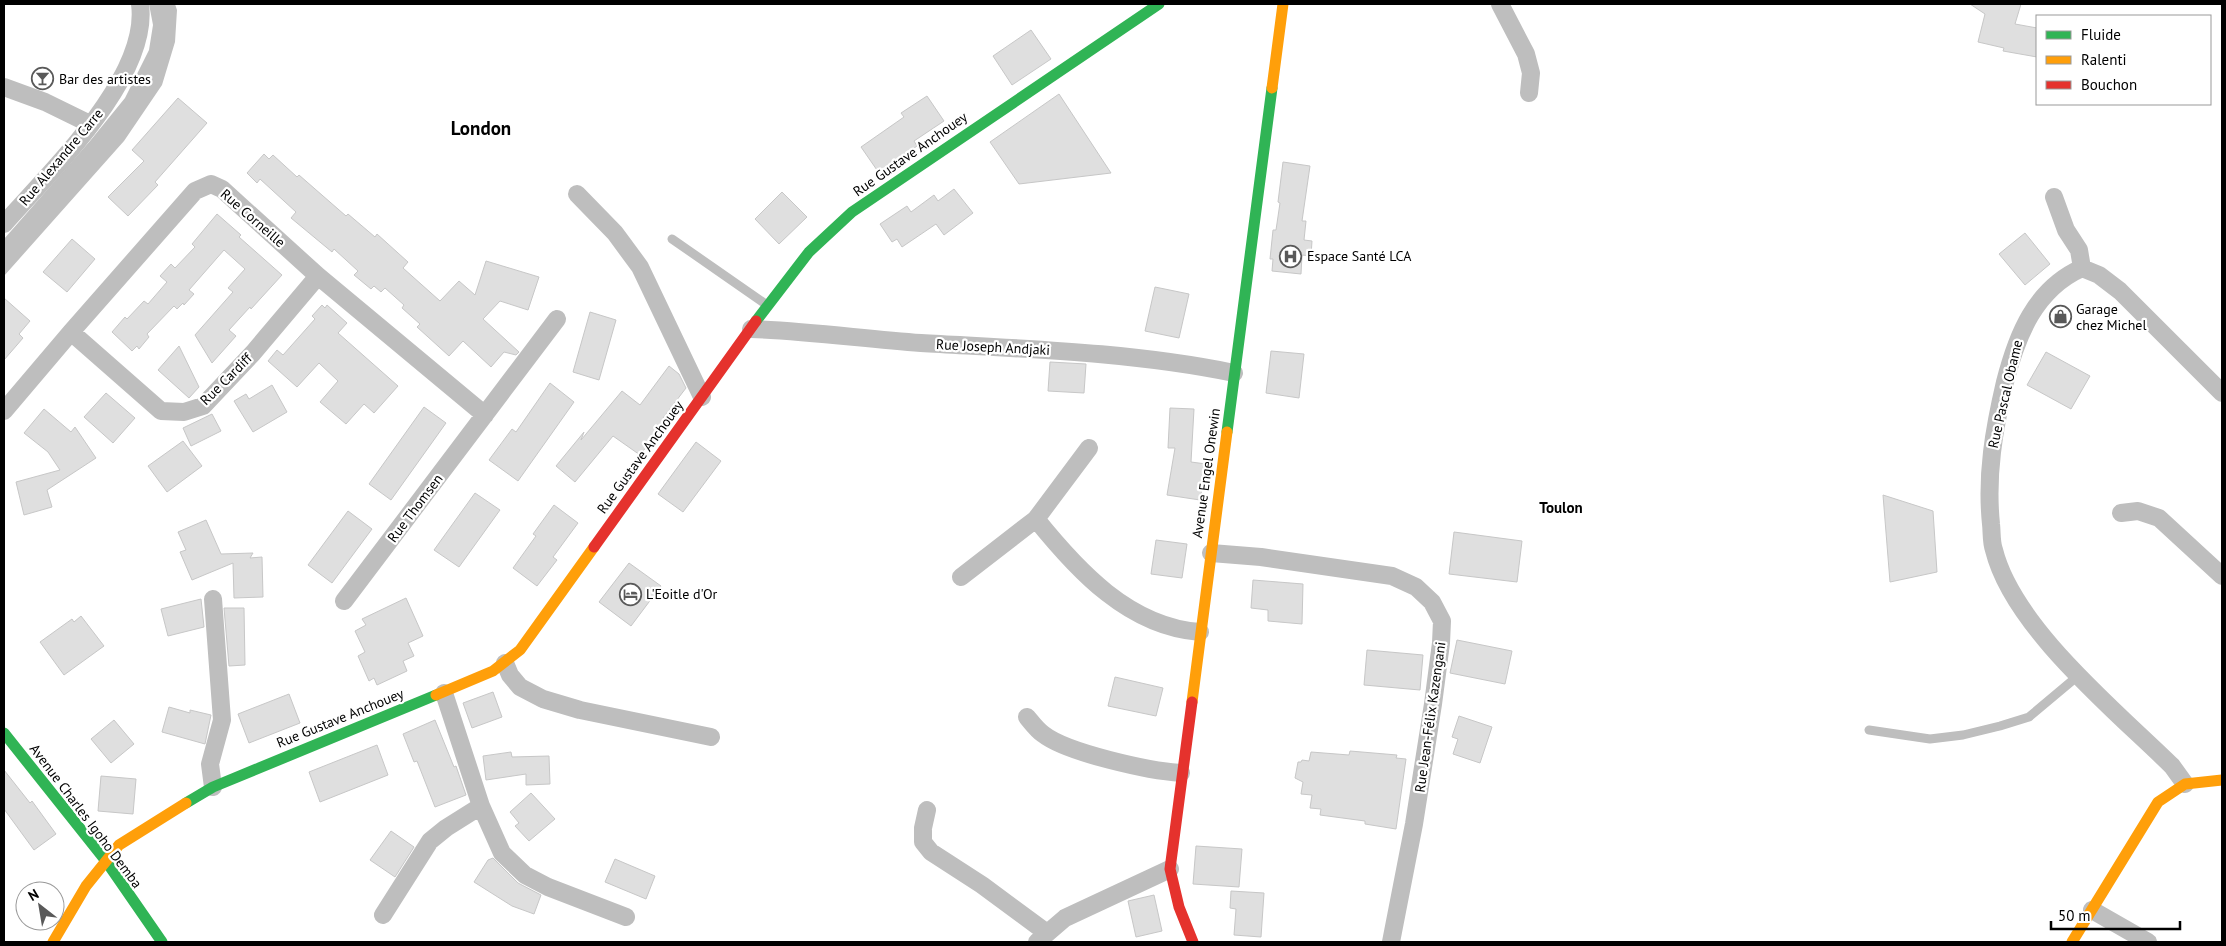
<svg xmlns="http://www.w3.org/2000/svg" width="2226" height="946" font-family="'PT Sans',sans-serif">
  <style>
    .water { fill: #bfbfbf }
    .building { fill: #dfdfdf; stroke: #c7c7c7 }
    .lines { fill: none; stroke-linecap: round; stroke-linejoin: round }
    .lane { stroke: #bebebe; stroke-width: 9 }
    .street { stroke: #bebebe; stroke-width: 18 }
    .fast { stroke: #30b455; stroke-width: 11 }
    .slow { stroke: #ff9f0a; stroke-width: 11 }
    .jam { stroke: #e5322d; stroke-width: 11 }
    .labels { text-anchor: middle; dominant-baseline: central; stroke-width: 4.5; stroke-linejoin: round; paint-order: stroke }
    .poi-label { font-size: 14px; fill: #000; stroke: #fff; text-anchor: start }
    .street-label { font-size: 14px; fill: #000; stroke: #fff }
    .neighbourhood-label { font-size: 15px; font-weight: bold; fill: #000; stroke: #fff }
    .district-label { font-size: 19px; font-weight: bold; fill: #000; stroke: #fff }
  </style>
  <rect width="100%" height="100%" fill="#fff"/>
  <!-- water -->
  <path class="water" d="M149,4H175L177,10L175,42L162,85L124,141L4,276V239L90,141L125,98L149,50L153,25Z"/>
  <!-- building -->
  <path class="building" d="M1970,4H2021L2015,24L2037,28V57L2003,51L2004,48L1978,42L1985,14Z
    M1031,30L1051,59L1012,85L993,56Z
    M1059,94L1111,173L1019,184L990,142Z
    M927,96L944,121L914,141L917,146L879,173L861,147L904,117L901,113Z
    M178,98L207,123L155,182L158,185L128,216L108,197L144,161L132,150Z
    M264,154L269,159L273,155L297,177L299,175L346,216L348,214L375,237L377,234L408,262L403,268L440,301L459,281L475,295L486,261L539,277L528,310L500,301L483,319L519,352L516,355L504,352L491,367L463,341L449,356L417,327L420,324L402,308L404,305L385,288L381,292L374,286L371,289L354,275L358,271L334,249L332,252L291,218L296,212L260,179L257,183L247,173Z
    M1283,162L1310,166L1302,221H1306L1304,240L1312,241L1311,256L1302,255L1301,274L1272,271L1273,259H1270L1273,230H1276L1280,203L1278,202Z
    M954,189L973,213L944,235L936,224L902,247L897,239L892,242L880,224L907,206L911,212L934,195L938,201Z
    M782,192L807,217L779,244L755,219Z
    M217,214L241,235L239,237L282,275L251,309L250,307L229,330L236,336L212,363L195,335L233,292L228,288L245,269L224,250L189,290L194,294L184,305L183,303L177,309L174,306L147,334L149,337L139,349L137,346L132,351L112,332L125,317L127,319L144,301L148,304L167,282L160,276L171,264L175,268L195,247L192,244Z
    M2025,233L2050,264L2025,285L1999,254Z
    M72,239L95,259L67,292L43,272Z
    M1155,287L1189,294L1179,338L1145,331Z
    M4,298L30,321L19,334L23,338L4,360Z
    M322,305L325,308L327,305L347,323L338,333L398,386L374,413L364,404L346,424L320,402L338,381L319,363L297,387L268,361L277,350L283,355L315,319L312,316Z
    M590,312L616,320L599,380L573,372Z
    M179,346L199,387L189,398L158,370Z
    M1271,351L1304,354L1299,398L1266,393Z
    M2046,352L2090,376L2071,409L2027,385Z
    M1050,362L1086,364L1084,393L1048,391Z
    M669,366L679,374L686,388L663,418L667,420L640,455L613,436L575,482L556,466L584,432L581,440L622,391L640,405Z
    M550,383L574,402L518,481L489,460L512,429L516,432Z
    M272,385L287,412L253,432L234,401L246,394L249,399Z
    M106,393L135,418L113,443L84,417Z
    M424,407L446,423L391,500L369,484Z
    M1170,408L1194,409L1191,462L1206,464L1200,500L1167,495L1175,448H1168Z
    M44,409L71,432L75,427L96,458L47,490L52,507L24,515L16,482L60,470L48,452L24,433Z
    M212,414L221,431L191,446L183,428Z
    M183,441L202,466L167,492L148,466Z
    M696,442L721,461L683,512L658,494Z
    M475,493L500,510L459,567L434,550Z
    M1883,495L1933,511L1937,572L1890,582Z
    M554,505L578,523L553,557L557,560L537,586L513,568L536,536L533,534Z
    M348,511L372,529L332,583L308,565Z
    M206,520L221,554L253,553L250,558L262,557L263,597L234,598L233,563L192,580L180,552L186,550L178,532Z
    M1454,532L1522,541L1517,582L1449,574Z
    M1156,540L1187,544L1182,578L1151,574Z
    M629,563L661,586L631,626L599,602Z
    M1253,580L1303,584L1302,624L1268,621V610L1251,608Z
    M406,598L423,636L408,643L414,656L403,661L407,671L377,685L374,678L369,681L358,656L365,652L355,631L366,625L362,619Z
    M201,599L204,627L168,636L161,609Z
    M224,608H244L245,665L229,666Z
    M81,616L104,646L64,675L40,642L72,619L74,622Z
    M1457,640L1512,651L1505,684L1450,673Z
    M1367,650L1423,655L1420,690L1364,685Z
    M1115,677L1163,688L1156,716L1108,706Z
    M493,692L502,717L472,728L463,703Z
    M289,694L300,723L249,743L238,714Z
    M169,707L190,713V710L211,715L205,744L162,732Z
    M1459,716L1492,727L1480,763L1453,754L1458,739L1452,737Z
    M114,720L134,744L111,763L91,739Z
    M435,720L454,767L456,766L466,795L435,807L417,761L414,762L403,734Z
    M377,745L388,775L320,802L309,772Z
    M1350,751L1397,755L1396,758L1406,759L1396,829L1365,824V821L1320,815L1321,809L1310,808L1312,795L1301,794L1303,782L1295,778L1298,762H1301L1302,760L1309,761L1311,752L1349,755Z
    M511,752L512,757L549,756L550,784L526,785V774L486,780L483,756Z
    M4,770L30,803L32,801L56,834L34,850L4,809Z
    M101,776L136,779L133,814L98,811Z
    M531,793L555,819L529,841L515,826L519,823L510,812Z
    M391,831L414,847L395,877L370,860Z
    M1196,846L1242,849L1239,887L1193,884Z
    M493,858L518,883L541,895L534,914L512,906L474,882L488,860Z
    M615,859L655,876L646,899L605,882Z
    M1231,891L1264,893L1261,937L1234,935L1236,909L1230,908Z
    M1154,895L1162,931L1136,937L1128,901Z"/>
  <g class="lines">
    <!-- lane -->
    <path class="lane" d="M672,239L767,305
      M1869,730L1930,739L1963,735L2000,726L2029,717L2079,675"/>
    <!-- street -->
    <path class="street" d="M1500,4L1526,54L1531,73L1529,93
      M4,87L45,102L90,124
      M577,194L615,233L640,267L702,397
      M2054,197L2066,230L2079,250L2082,268
      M4,224C50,172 150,77 140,4
      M751,329C808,331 864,339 921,343C1025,349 1132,352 1234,373
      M71,332L161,411L184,412L203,406L253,353L318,276
      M4,411L71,332L195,191L211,184L222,189L318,276L485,415
      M1089,448L1036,519C1077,570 1129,627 1200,632
      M2121,513L2138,511L2159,518L2222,576
      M1211,553L1261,557L1392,576L1416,587L1432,602L1442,621L1441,643L1433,704L1414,824L1391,942
      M961,577L1036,519
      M344,601L557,319
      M505,663L510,675L520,687L543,699L580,710L711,737
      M444,693L481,806L502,853L525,875L548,887L626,917
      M1027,717C1032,723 1037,730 1043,734C1067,753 1150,771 1181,773
      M2185,784L2172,766C2116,711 2013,627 1994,550C1991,542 1992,532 1991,524C1986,475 1994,429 2005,382C2017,335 2035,289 2082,268L2099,275L2120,291L2222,393
      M213,787L210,764L222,720L213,599
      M927,810L923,828V842L931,852L982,885L1047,933
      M2092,910L2148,942
      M383,915L430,841L446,828L481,806
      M1037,942L1065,918L1170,869"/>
    <!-- fast -->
    <path class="fast" d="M756,321L809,252L852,212L1159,4
      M1227,432L1272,88
      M4,733L106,861L162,942
      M186,803L213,787L436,695"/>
    <!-- slow -->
    <path class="slow" d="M1272,88L1283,4
      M436,695L493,671L520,650L594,547
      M1192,702L1227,432
      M53,942L86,886L119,845L186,803
      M2072,942L2158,802L2185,784L2222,780"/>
    <!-- jam -->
    <path class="jam" d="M594,547L756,321
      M1192,702L1170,869L1179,907L1193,942"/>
  </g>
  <!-- icons -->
  <defs>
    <symbol id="bar-ring" viewBox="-11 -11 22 22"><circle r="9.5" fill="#fff" stroke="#595959" stroke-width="1.5"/><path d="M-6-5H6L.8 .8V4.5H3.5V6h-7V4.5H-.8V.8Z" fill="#595959"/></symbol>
    <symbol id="hospital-ring" viewBox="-11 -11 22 22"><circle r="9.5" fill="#fff" stroke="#595959" stroke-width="1.5"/><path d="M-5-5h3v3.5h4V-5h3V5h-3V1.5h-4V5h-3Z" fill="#595959"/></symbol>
    <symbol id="shop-ring" viewBox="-11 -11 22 22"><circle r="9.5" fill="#fff" stroke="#595959" stroke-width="1.5"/><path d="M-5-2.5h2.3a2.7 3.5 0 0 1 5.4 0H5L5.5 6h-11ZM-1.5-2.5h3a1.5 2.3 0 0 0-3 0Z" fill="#595959"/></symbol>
    <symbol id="hotel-ring" viewBox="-11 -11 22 22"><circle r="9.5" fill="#fff" stroke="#595959" stroke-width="1.5"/><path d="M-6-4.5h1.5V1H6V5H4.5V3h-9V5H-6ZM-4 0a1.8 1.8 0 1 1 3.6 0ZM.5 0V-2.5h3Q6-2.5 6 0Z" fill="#595959"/></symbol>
  </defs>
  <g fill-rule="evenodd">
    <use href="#bar-ring" x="30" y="66" width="25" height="25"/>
    <use href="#hospital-ring" x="1278" y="244" width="25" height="25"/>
    <use href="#shop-ring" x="2048" y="304" width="25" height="25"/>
    <use href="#hotel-ring" x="618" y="582" width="25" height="25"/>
  </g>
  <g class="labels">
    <!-- poi labels -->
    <g class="poi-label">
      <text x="59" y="79">Bar des artistes</text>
      <text x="1307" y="256">Espace Santé LCA</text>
      <text x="2076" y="309">Garage<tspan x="2076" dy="16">chez Michel</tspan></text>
      <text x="646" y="594">L'Eoitle d'Or</text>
    </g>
    <!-- street labels -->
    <g class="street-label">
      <text transform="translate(910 154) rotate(-35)">Rue Gustave Anchouey</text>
      <text transform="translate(61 157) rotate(-50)">Rue Alexandre Carre</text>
      <text transform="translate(253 218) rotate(41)">Rue Corneille</text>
      <text transform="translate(993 347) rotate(3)">Rue Joseph Andjaki</text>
      <text transform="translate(226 379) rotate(-45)">Rue Cardiff</text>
      <text transform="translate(2005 394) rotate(-77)">Rue Pascal Obame</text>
      <text transform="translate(640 457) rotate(-54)">Rue Gustave Anchouey</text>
      <text transform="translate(1206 473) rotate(-82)">Avenue Engel Onewin</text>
      <text transform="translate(415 508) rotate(-53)">Rue Thomsen</text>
      <text transform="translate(1430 717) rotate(-82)">Rue Jean-Félix Kazengani</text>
      <text transform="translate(340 718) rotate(-22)">Rue Gustave Anchouey</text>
      <text transform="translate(86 816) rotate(53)">Avenue Charles Igoho Demba</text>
    </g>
    <!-- neighbourhood labels -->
    <g class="neighbourhood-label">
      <text x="1561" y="507">Toulon</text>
    </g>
    <!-- district labels -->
    <g class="district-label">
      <text x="481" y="128">London</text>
    </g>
  </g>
  <!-- border -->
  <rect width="2226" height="946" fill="none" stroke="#000000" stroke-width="10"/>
  <!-- legend -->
  <rect x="2036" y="15" width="175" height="90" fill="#ffffff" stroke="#999999"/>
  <rect x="2046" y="31" width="25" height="8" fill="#30b455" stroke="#999999"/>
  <text x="2081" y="40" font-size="15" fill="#000000">Fluide</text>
  <rect x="2046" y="56" width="25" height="8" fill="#ff9f0a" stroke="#999999"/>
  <text x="2081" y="65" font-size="15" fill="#000000">Ralenti</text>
  <rect x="2046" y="81" width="25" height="8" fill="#e5322d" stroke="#999999"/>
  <text x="2081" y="90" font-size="15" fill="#000000">Bouchon</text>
  <!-- north arrow -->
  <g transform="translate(40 906) rotate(329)"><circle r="24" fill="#ffffff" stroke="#999999"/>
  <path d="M0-4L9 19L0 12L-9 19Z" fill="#595959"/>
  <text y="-8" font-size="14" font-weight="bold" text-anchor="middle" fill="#000000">N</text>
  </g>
  <!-- scale -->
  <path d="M2051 921v8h129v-8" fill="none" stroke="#000000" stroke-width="2.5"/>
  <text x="2058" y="921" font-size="15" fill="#000000" stroke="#ffffff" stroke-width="4" paint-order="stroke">50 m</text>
</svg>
